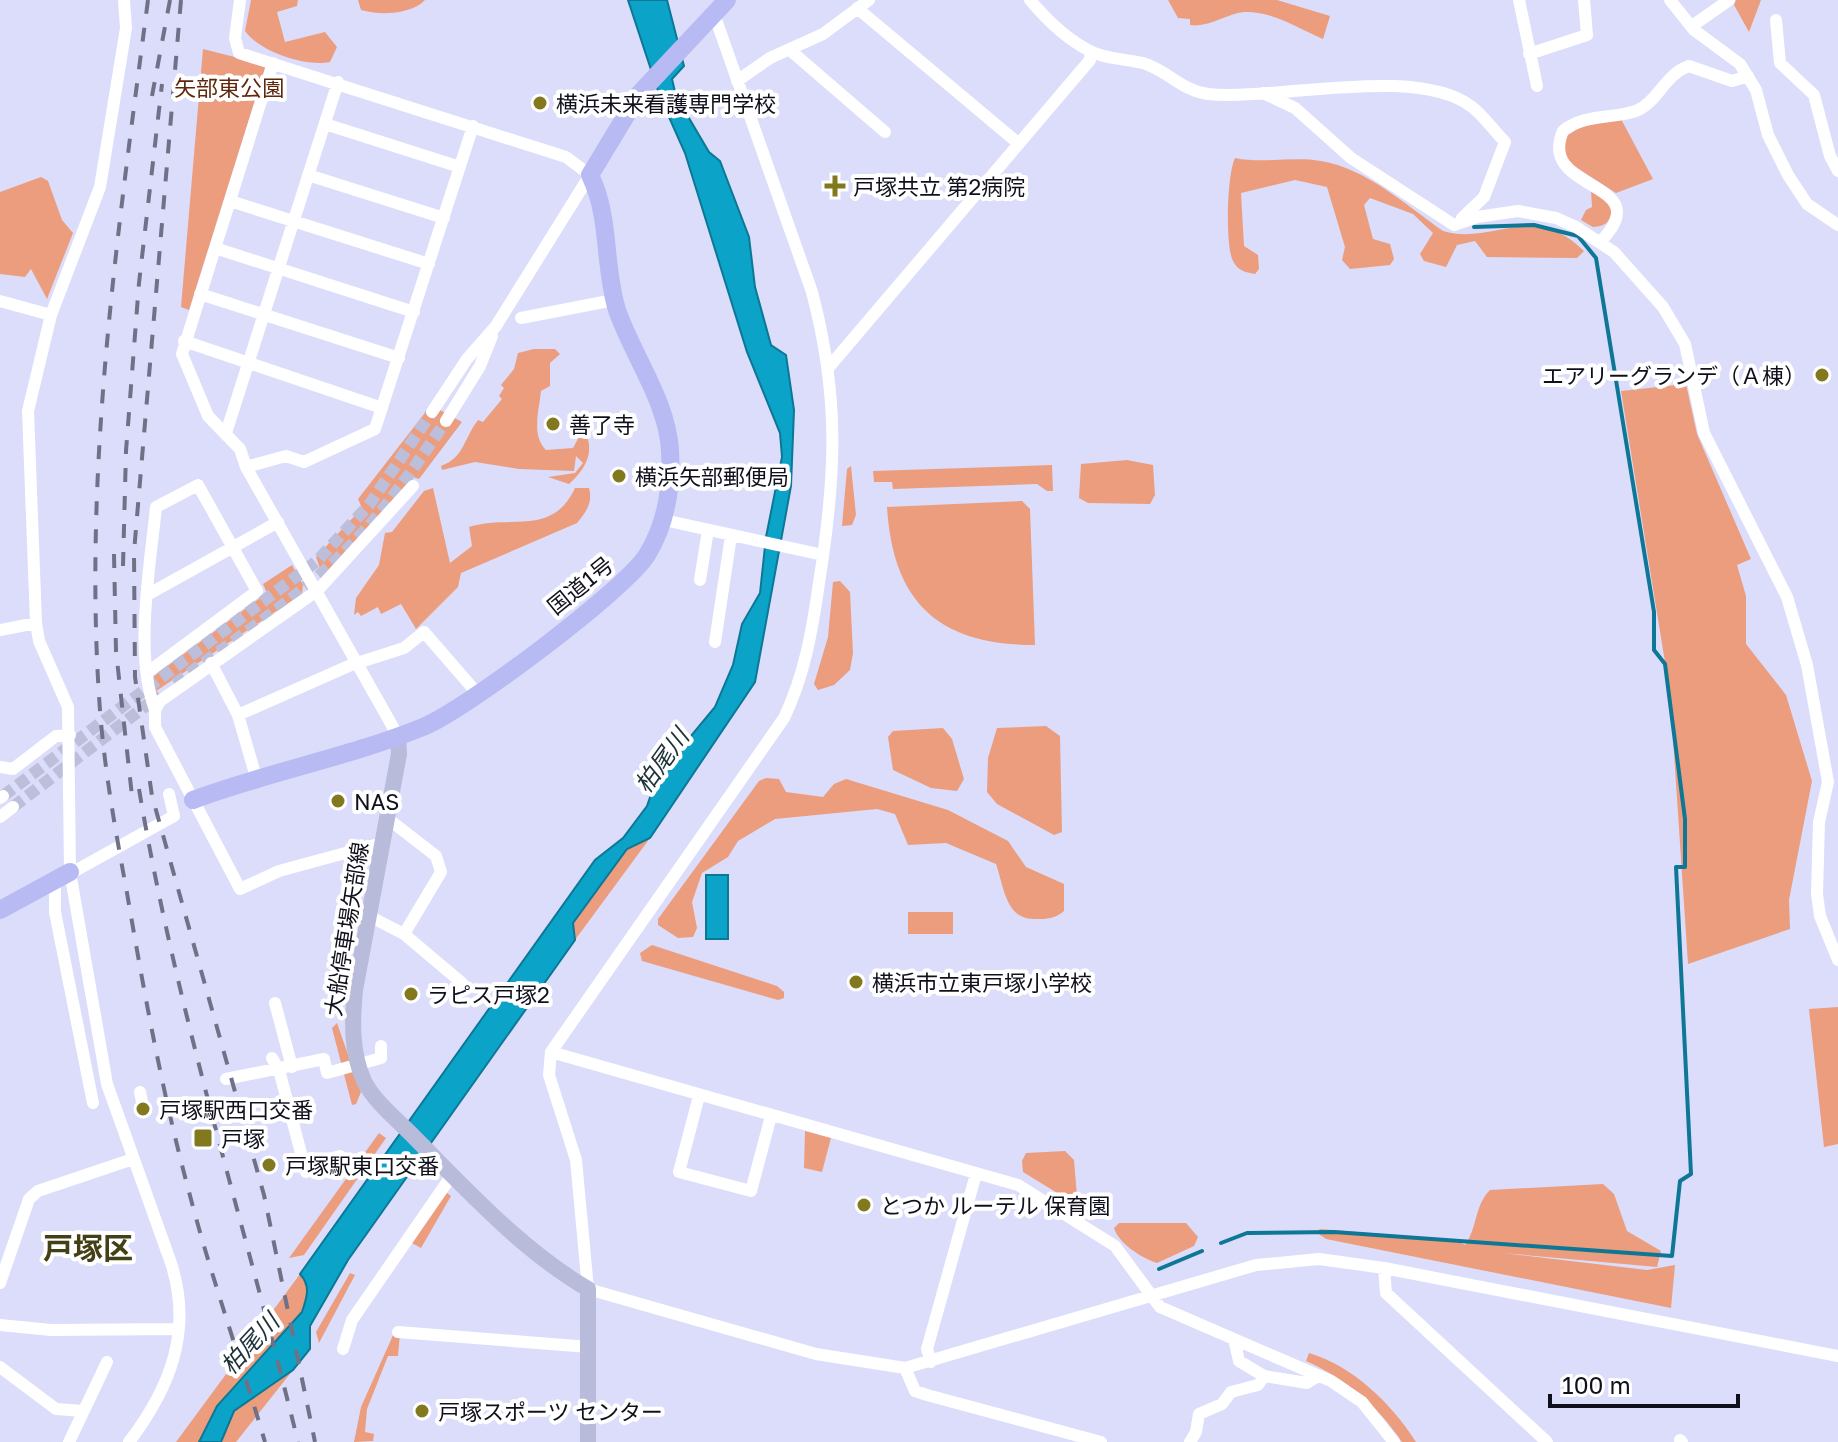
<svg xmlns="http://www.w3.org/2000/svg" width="1838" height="1442" viewBox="0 0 1838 1442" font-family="'Golos Text','Noto Sans JP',sans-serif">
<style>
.green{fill:#eb9d7d}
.water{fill:#0ca3c9;stroke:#0d7795;stroke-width:2}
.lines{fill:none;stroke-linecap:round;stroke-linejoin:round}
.stream{stroke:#0d7795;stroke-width:4}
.minor-tunnel{stroke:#bdbeda;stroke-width:12;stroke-dasharray:12 6;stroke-linecap:butt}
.minor{stroke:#fff;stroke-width:12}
.major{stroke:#b9bbda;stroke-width:16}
.highway{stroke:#b8bbf3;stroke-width:18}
.rail{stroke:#707186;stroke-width:4;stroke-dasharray:14 14;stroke-linecap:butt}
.poi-dot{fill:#82781d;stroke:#fff;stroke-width:3}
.labels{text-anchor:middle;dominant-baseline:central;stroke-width:8;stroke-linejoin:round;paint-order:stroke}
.park-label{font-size:22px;fill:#60270c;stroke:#fff}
.poi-label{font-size:22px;fill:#10101d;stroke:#fff;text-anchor:start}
.street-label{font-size:22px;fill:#10101d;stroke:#fff}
.water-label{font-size:24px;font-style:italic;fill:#1c3139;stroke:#fff}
.district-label{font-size:30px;font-weight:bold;fill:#444016;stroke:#fff}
</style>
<rect width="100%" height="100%" fill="#dbddfb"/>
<path class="green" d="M251 0H298L297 6 277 12 285 42 325 32 337 47 330 62C305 67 260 52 245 31Z
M358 0H425C412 14 380 16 361 10Z
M1168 0H1277L1330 16 1323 39C1300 29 1272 11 1245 12 1227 13 1209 28 1190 25V19L1178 18Z
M1736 0H1761L1749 32 1734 5Z
M203 49 266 65 189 310 181 307Z
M1621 119 1653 179 1616 193 1565 160V137L1582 126Z
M1235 158C1264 164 1292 156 1321 161 1366 168 1407 206 1443 231 1493 246 1533 200 1584 251L1577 258 1487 257 1475 241 1457 245 1446 267 1424 261 1420 254 1433 233 1413 214 1370 198 1364 205 1373 239 1390 244 1394 259 1390 265 1350 269 1342 260 1345 247 1327 187 1295 180 1241 193 1244 246 1258 255 1259 269 1255 274C1245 272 1238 271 1233 261 1225 246 1227 174 1235 158Z
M41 177 48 181 62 220 73 233 47 299 31 269 25 277 0 274V192Z
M1591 190 1602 194 1612 210C1609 223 1606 226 1593 227L1581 220 1586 210 1592 207Z
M534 349H555L560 354 550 363V386L541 391C539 411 531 435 546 450L573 448 580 435 587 436C594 456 583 471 569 484L548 477 575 473 583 463 576 456 574 471 519 469 475 462 442 470 441 466C464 458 464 438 478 420L483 422 502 399 499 396 504 388 501 385 514 369 518 353Z
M1686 384 1697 434 1751 559 1737 565 1746 596V644L1786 695 1812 781 1789 900 1790 929 1688 964 1670 693 1621 391Z
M431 405 462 422 419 479 413 477 328 574H322L316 557 362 508 358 499Z
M1127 460 1153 465 1155 495 1150 504 1088 503 1079 498 1081 464Z
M1052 465 1053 491H1047L1037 484 893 489 892 482H874L873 471Z
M851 466 856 515 852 525 842 526 847 469Z
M433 488 450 563 472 546 469 527C512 514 552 537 575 488H589C593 503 586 512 577 523L461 573 458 587 416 629 401 604 381 614 378 607 361 616 358 612 354 615 356 598 379 565 385 533 392 532 424 491Z
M1022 501 1030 509 1035 645C939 645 893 603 887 507Z
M292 565 303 585 302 594 156 691 154 676 267 593 263 584Z
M840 581 850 592 853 653 850 670 834 685 818 690 814 684 828 637 833 582Z
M1046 726 1060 736 1062 832 1054 835 997 804 987 792 988 758 997 728Z
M943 728 952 739 964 779 957 791 931 788 893 770 888 737 893 731Z
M766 778 779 779 786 792 823 797 834 784 846 779 948 810 1008 841 1026 867 1064 884V911C1054 919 1048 919 1035 919 1006 920 1004 887 996 864L946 843 908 845 895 814 877 809 775 819 738 841 728 857 702 873 692 902 697 928 693 937 678 938 658 925V919L759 781Z
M650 838 575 940 573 923 627 849Z
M908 912H953V934H908Z
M652 945 777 986 784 992V998L778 1000 642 961 640 953Z
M1838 1007V1144L1824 1147 1809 1009Z
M337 1023 361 1092 356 1104 352 1105 332 1028Z
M805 1131 831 1138 822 1172 804 1168Z
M379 1133 386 1138 304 1255 289 1258Z
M1065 1151 1074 1160 1077 1196 1072 1202 1023 1172 1022 1161 1026 1153Z
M1603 1184 1614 1194 1627 1231 1661 1251 1657 1267 1503 1253 1647 1270 1675 1265 1671 1308 1326 1239 1316 1232 1320 1229 1456 1240 1465 1245C1478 1227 1474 1206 1490 1190Z
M446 1192 451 1196 421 1248 410 1242Z
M1119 1223H1186L1198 1237 1194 1246 1157 1263C1142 1258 1119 1244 1114 1228Z
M350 1273 355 1275 319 1343 316 1332Z
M300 1274C312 1286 307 1297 302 1312L217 1406 199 1442H176Z
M394 1333H400L398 1356H388L367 1409 365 1432 374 1434 373 1441 354 1442 361 1407Z
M1309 1353C1353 1366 1392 1404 1416 1442H1402C1378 1406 1345 1378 1306 1361Z
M293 1370 236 1442H221L234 1411Z"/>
<path class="water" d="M628 0H667L684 66 672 79 676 96 709 152 720 161 749 237 755 287 771 345 786 355 794 410 791 486 755 682 650 838 627 849 573 923 575 940 348 1260 310 1326V1349L293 1370 234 1411 221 1442H199L217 1406 302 1312C307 1297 311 1286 300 1274L595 860 623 838 647 806 657 777 715 707 733 665 742 624 760 593 766 537 782 457 780 433 747 352 685 153 660 97Z
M706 875H728V939H706Z"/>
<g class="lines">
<path class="stream" d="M1221 1243 1247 1233 1334 1232 1672 1256 1680 1181 1691 1174 1676 867H1685V819L1665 664 1654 650V612L1596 258 1578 236 1534 225 1474 227
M1159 1269 1202 1251"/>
<path class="minor-tunnel" d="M175 684C234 639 302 597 353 543 389 506 417 463 446 421
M3 796 317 561 369 505 432 412
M13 807 160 695"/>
<path class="minor" d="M124 0 126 28 100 187 51 315 28 411 36 623 39 641 68 707 70 872 107 1084 171 1263C193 1331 170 1388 129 1442
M240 0 235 38 239 53 566 157 590 175 496 326 467 359 432 412
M1030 0C1046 19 1068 40 1090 51 1105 59 1126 59 1143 63 1167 70 1182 91 1208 94 1276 101 1416 64 1472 107 1484 116 1494 131 1505 142L1484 197 1462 218
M1519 0 1537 86
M1670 0 1694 30 1740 64 1756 90 1768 135 1788 175 1807 204 1838 225
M857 8 1019 144
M714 14 812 292C840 398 836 476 819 583 812 631 805 674 784 718L551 1052 549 1075 576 1160 588 1289 816 1354 905 1368 1256 1265 1319 1259 1384 1268 1838 1356
M1776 20 1780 63 1814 95 1830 156 1838 171
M1692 26 1729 0
M791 51 885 132
M1529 54 1587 35 1584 0
M273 63 182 354 208 416 240 449 246 467 398 736
M737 81 770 58 823 34 869 0
M1263 93 1295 108 1351 158 1454 225
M325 124 460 167
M308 175 444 218
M230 201 429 264
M1454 225 1477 217 1518 211 1556 218 1576 227 1614 252 1663 307 1685 344 1704 433 1787 597 1807 665 1828 782 1819 822 1817 894 1820 916 1838 960
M1601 241C1660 180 1536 193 1563 131 1583 114 1612 119 1636 111 1658 102 1665 74 1689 66L1732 81 1748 76
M215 248 414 312
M200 294 399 358
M0 301 51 315
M521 318 614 300
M184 341 382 408
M829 367 1090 60 1091 52
M446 421 480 366 492 336
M226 433 338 82
M246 467 286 456 304 462 375 429 473 126
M664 520 823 555
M700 580 708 530
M147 595 278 522
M0 630 36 623
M715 642 731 536
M211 663 238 715
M148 672 257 591 198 485 156 507C150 567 134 653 155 710
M0 767 13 769 56 736 70 735
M256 777 238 715 351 665 404 648 424 632 477 693
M0 798 3 796
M0 817 13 807
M387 818 436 856 441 872 404 934
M382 843 279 871 240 889 155 727V710L160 701 318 590 413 486
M369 916 404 934 462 983
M275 1003 292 1067
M551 1052 1018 1185 1115 1246 1160 1307 1331 1381 1362 1402 1394 1442
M272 1058 279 1070 306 1172
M226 1079 324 1059 327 1073 381 1058V1046
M140 1092 142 1102
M699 1096 679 1172 751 1191 771 1116
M93 1103 55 912V882L174 816 169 794
M305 1166 340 1156
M1384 1268 1386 1293 1547 1442
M0 1283 29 1199 38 1191 133 1159
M0 1325 51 1330 178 1329
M398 1332 589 1347
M1234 1339 1239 1361 1264 1376 1307 1383 1318 1376
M343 1349 352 1320 452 1175
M931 1362 927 1349 976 1174
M0 1367 56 1409 83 1411
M905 1368 915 1391 927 1395 1101 1442
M1680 1440 1682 1442
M69 1442 107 1362
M1190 1442 1196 1432 1199 1414 1222 1404 1231 1392 1258 1385 1264 1376"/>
<path class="major" d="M398 736 399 754 355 990C352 1021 351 1052 364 1081 375 1103 400 1122 417 1140 471 1194 523 1251 588 1289V1442"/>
<path class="highway" d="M193 800C268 772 349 757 423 727 464 711 625 590 647 555 666 524 672 486 670 450 667 401 633 356 617 310 603 264 611 218 590 175L639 94 727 0
M0 910 70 872"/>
<path class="rail" d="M148 0C118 230 84 464 99 696 103 763 115 828 127 893 144 992 162 1091 188 1188 210 1274 240 1357 265 1442
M181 0 134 552 135 677 152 796 264 1195 315 1442
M152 96 170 0
M114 554 116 651 133 805
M123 566 126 451 139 283 162 84
M139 789C176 1010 245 1225 298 1442"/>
</g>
<g class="poi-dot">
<circle cx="540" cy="103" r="8"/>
<path d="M831 174h8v8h8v8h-8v8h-8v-8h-8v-8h8z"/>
<circle cx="1822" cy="375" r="8"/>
<circle cx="553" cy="424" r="8"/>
<circle cx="619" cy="476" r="8"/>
<circle cx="338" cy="801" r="8"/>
<circle cx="856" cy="982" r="8"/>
<circle cx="411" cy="994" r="8"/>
<circle cx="143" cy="1109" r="8"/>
<rect x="193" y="1128" width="20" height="20" rx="4"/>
<circle cx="269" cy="1165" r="8"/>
<circle cx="864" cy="1205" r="8"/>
<circle cx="422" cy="1411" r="8"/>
</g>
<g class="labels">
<g class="park-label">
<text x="229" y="87">矢部東公園</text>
</g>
<g class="poi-label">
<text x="556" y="103">横浜未来看護専門学校</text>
<text x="853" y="186">戸塚共立 第2病院</text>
<text x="1806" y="375" text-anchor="end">エアリーグランデ（Ａ棟）</text>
<text x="569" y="424">善了寺</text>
<text x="635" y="476">横浜矢部郵便局</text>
<text x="354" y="801">NAS</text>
<text x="872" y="982">横浜市立東戸塚小学校</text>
<text x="427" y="994">ラピス戸塚2</text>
<text x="159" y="1109">戸塚駅西口交番</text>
<text x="221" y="1138">戸塚</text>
<text x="285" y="1165">戸塚駅東口交番</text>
<text x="880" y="1205">とつか ルーテル 保育園</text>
<text x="438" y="1411">戸塚スポーツ センター</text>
</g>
<g class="street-label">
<text transform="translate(580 585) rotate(-39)">国道1号</text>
<text transform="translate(346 929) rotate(-81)">大船停車場矢部線</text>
</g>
<g class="water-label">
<text transform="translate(661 760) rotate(-54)">柏尾川</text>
<text transform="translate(249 1343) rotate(-47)">柏尾川</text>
</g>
<g class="district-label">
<text x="88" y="1248">戸塚区</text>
</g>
</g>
<path d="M1550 1394v12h188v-12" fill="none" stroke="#10101d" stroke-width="4"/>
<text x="1562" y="1394" font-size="24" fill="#10101d" stroke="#ffffff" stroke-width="6" paint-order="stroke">100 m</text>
</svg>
